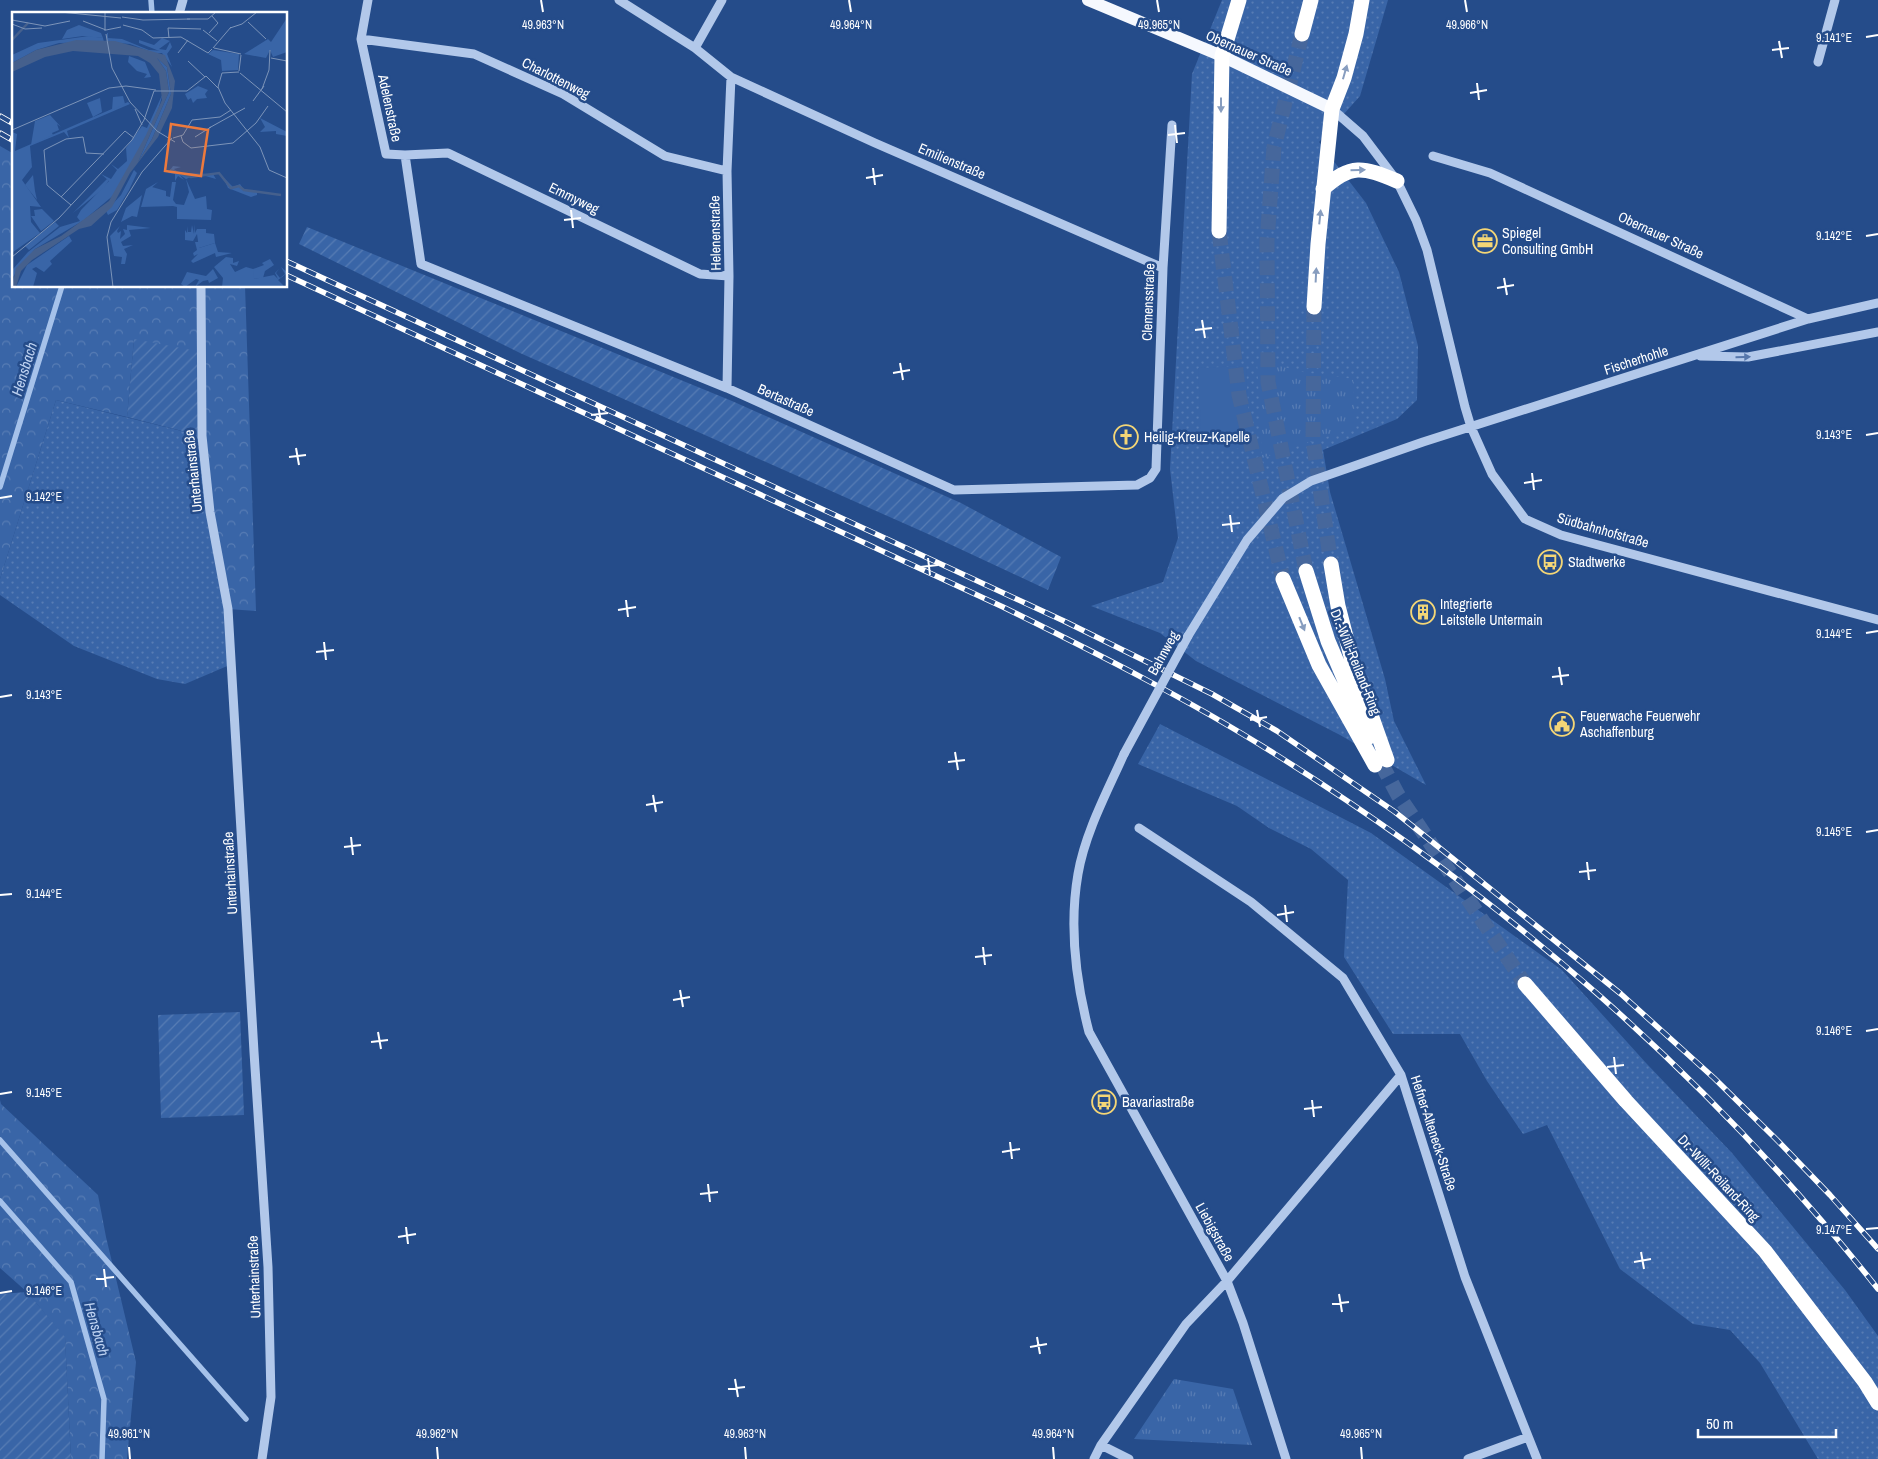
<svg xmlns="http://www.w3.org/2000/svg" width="1878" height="1459" viewBox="0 0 1878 1459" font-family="'Archivo Narrow',sans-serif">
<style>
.grass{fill:url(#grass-dots)}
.forest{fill:url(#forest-crowns)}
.park{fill:url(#park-tufts)}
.garden{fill:url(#garden-furrows)}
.pitch{fill:#3965a7}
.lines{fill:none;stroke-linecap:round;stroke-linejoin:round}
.stream{stroke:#a6c2ea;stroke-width:5.5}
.highway-tunnel{stroke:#46679c;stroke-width:15;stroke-dasharray:15 8;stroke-linecap:butt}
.minor{stroke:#b2c8ea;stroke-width:9}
.major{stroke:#f5f8fe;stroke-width:12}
.highway{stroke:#fff;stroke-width:15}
.rail-casing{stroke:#fff;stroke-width:5.5}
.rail{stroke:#254c8a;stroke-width:4;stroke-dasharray:11;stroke-linecap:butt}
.minor-bridge{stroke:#b2c8ea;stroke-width:9}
.oneway{fill:#879dbf}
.oneway2{fill:#5677ac}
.ticks{fill:none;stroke:#fff;stroke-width:2}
.labels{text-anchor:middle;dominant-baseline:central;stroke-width:5;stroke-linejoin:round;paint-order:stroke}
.street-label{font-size:14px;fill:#fff;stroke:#254c8a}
.poi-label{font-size:14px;fill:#fff;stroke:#254c8a;text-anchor:start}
.water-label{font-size:15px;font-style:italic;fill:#bed2f1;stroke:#254c8a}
.inset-river{fill:none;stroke:#45608d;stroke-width:2.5}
.inset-road{fill:none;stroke:#7c94b9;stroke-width:1}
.view{fill:#ed7a3d;fill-opacity:0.15;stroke:#ed7a3d;stroke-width:2.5}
.inset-edge{fill:none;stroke:#fff;stroke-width:2.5}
.ticks-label{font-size:12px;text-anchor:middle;fill:#fff;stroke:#254c8a;stroke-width:5;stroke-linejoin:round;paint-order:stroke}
</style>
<defs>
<pattern id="grass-dots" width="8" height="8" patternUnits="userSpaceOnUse" patternTransform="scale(1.25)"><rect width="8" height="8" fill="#3965a7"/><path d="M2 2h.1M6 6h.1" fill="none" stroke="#577cb4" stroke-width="1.8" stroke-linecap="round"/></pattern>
<pattern id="forest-crowns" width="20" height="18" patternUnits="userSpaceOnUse" patternTransform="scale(1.25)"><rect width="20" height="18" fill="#3965a7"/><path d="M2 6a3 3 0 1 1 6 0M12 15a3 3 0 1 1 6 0" fill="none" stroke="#577cb4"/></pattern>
<pattern id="park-tufts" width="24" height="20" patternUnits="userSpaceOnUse" patternTransform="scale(1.25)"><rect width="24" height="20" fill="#3965a7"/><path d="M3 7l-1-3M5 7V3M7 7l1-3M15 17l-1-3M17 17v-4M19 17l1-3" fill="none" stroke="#577cb4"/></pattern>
<pattern id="garden-furrows" width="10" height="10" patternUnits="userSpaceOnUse" patternTransform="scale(1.25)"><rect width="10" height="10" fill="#3965a7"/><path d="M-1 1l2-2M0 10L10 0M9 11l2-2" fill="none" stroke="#577cb4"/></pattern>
</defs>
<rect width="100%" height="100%" fill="#254c8a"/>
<path class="grass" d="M1222 0H1388L1360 96 1319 142 1366 203 1399 272 1418 346 1417 400 1397 419 1323 450 1330 492 1385 679 1394 721 1426 785 1340 735 1196 661 1160 633 1091 606 1163 582 1178 538 1170 469 1192 74Z
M56 400 202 436 232 664 185 684 157 679 74 646 0 595V579Z
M1160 724 1371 833 1562 970 1646 1063 1732 1153 1845 1290 1878 1336V1459H1818L1760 1363 1730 1330 1693 1324 1620 1269 1547 1125 1523 1134 1487 1081 1460 1034H1393L1344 957 1348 880 1311 849 1269 828 1237 806 1138 764Z"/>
<path class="forest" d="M0 146 14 154V286H245L256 611 228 609 202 436 134 339 127 417 56 400 0 579Z
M0 1100 1 1104 98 1195 106 1237 136 1362 127 1459H71L65 1338 27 1292 0 1268Z"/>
<path class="park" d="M1257 360 1303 372 1353 379 1356 427 1262 458Z
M1174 1379 1233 1389 1252 1445 1134 1439Z"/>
<path class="garden" d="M307 227 732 401 961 503 1061 557 1048 590 928 534 520 353 299 244Z
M134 339 202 352V436L127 417Z
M240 1012 244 1115 161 1118 158 1015Z
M27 1292 65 1337 71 1459H0V1294Z"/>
<path class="pitch" d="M1246 366 1250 448 1202 450 1198 368Z"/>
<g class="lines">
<path class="stream" d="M151 0 152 14
M0 487 62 286
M0 1140 246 1419
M0 1201 71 1282 104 1399 102 1459"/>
<path class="highway-tunnel" d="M1302 34 1274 147 1267 241 1268 382 1306 571
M1219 231 1239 395 1283 579
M1314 307 1313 440 1331 564
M1381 763 1398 795 1525 984"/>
<path class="minor" d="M368 0 361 39 386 154 405 155 421 264 727 388 954 490 1137 485 1150 478 1156 469 1163 268 1172 125
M619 0 695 48 731 77 875 143 1163 268
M179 14 183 0
M361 39 474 54 563 94 665 156 727 171
M695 48 722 0
M1818 62 1835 0
M1332 109 1363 136 1397 181 1416 220 1427 250 1465 407 1471 427 1492 474 1525 519 1561 535 1878 620
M405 155 448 153 700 274 729 276
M1433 156 1490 173 1808 319 1878 303
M201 286 202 436 210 512 228 609 254 1052 268 1267 271 1397 262 1459
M1700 356 1748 357 1878 332
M727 388 729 276 727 171 731 77
M1188 636 1247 540 1283 498 1311 481 1423 442 1808 319
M1124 754C1107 792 1085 833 1078 874 1069 926 1076 982 1089 1032L1227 1281 1243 1323 1286 1459
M1139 828 1251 902 1343 978 1401 1075 1465 1277 1537 1459
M1101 1445 1129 1459
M1094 1459 1101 1445 1186 1324 1227 1281 1401 1075
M1468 1459 1528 1437"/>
<path class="major" d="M1088 0 1222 56 1332 109"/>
<path class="highway" d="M1302 34 1311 0
M1323 189C1351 163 1363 167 1397 181
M1219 231 1222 56 1239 0
M1314 307 1318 244 1332 109 1344 78 1356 34 1362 0
M1331 564 1338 606 1353 664 1387 760
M1306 571 1328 641 1369 737
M1283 579 1319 665 1375 765
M1525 984 1626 1101 1765 1251 1865 1382 1878 1403"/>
<g class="rail-casing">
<path id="rail" d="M0 116 14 124
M0 133 14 141
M286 261 1064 621 1212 694 1277 731 1395 812 1621 994 1714 1078 1776 1139 1830 1195 1878 1249
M286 275 1003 607C1096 653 1188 699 1275 754 1504 897 1710 1077 1878 1289"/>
</g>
<use href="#rail" class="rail"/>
<path class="minor-bridge" d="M1124 754 1188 636"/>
</g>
<defs><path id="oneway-solid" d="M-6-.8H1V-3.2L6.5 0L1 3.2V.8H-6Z" transform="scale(1.25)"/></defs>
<g class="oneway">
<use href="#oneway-solid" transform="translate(1345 72) rotate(-74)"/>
<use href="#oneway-solid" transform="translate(1221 105) rotate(90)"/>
<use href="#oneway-solid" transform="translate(1358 170) rotate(-1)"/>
<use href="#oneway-solid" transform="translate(1320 217) rotate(-84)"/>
<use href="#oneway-solid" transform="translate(1316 275) rotate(-87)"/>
<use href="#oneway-solid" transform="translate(1302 624) rotate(68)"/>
</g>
<use class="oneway2" href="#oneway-solid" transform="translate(1743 357) rotate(-1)"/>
<path class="ticks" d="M541 0 543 12M849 0 851 12M1157 0 1159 12M1465 0 1467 12M1866 37 1878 35M1779 41 1782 58M1772 50 1789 48M1477 83 1479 100M1470 93 1487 90M1175 125 1177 143M1168 135 1185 133M873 168 875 185M866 178 883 175M571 210 573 228M564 220 581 218M1866 236 1878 234M1504 278 1507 295M1497 288 1514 285M1202 320 1205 338M1195 330 1212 328M900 363 903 380M893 373 910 370M598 405 601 422M591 415 608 413M1866 435 1878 433M296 448 299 465M289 457 306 455M1532 473 1534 490M1524 483 1542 480M0 498 12 496M1230 515 1232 532M1222 525 1240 523M928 558 930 575M920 567 938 565M626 600 628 617M618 610 636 607M1866 633 1878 631M324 642 326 660M316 652 334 650M1559 667 1562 685M1552 677 1569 675M0 697 12 695M1257 710 1260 727M1250 720 1267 717M955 752 958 770M948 762 965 760M653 795 656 812M646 805 663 802M1866 832 1878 830M351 837 353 855M344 847 361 845M1587 862 1589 880M1579 872 1596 870M0 895 12 894M1285 905 1287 922M1277 915 1294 912M983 947 985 965M975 957 992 955M680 990 683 1007M673 1000 690 997M1866 1031 1878 1029M378 1032 381 1049M371 1042 388 1040M1614 1057 1616 1074M1607 1067 1624 1065M0 1094 12 1092M1312 1100 1314 1117M1304 1109 1322 1107M1010 1142 1012 1159M1002 1152 1020 1149M708 1184 710 1202M700 1194 718 1192M406 1227 408 1244M1866 1229 1878 1228M398 1237 416 1234M1641 1252 1644 1269M1634 1262 1651 1259M104 1269 106 1287M96 1279 114 1277M0 1293 12 1291M1339 1294 1342 1312M1332 1304 1349 1302M1037 1337 1040 1354M1030 1347 1047 1344M735 1379 738 1397M728 1389 745 1387M129 1447 130 1459M437 1447 438 1459M745 1447 746 1459M1053 1447 1054 1459M1361 1447 1362 1459"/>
<defs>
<g id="office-ring" transform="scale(1.25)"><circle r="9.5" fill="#254c8a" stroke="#f4d676" stroke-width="1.5"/><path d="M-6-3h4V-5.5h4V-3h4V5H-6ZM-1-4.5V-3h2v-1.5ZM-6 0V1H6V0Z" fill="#f4d676"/></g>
<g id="church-ring" transform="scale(1.25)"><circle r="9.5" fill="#254c8a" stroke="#f4d676" stroke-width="1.5"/><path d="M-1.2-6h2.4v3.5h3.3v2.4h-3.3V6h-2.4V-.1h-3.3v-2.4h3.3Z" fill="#f4d676"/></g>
<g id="bus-ring" transform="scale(1.25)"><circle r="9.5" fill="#254c8a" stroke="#f4d676" stroke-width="1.5"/><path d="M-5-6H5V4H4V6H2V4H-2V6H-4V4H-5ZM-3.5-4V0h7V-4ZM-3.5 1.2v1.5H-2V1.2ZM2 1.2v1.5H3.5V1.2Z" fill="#f4d676"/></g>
<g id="building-ring" transform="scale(1.25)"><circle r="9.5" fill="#254c8a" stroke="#f4d676" stroke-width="1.5"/><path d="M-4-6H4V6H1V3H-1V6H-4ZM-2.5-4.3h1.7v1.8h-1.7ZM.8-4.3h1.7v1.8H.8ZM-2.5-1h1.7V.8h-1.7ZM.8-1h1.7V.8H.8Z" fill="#f4d676"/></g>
<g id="civic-ring" transform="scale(1.25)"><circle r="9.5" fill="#254c8a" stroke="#f4d676" stroke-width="1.5"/><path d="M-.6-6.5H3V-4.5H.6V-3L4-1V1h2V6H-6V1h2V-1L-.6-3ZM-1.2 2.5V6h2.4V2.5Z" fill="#f4d676"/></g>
</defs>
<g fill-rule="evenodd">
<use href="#office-ring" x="1485" y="241"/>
<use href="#church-ring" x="1126" y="437"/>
<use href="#bus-ring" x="1550" y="562"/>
<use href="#building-ring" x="1423" y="612"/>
<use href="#civic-ring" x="1562" y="724"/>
<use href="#bus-ring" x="1104" y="1102"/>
</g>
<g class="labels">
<g class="street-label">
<text transform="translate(1249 53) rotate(24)">Obernauer Straße</text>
<text transform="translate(556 78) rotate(27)">Charlottenweg</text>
<text transform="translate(390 108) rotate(78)">Adelenstraße</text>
<text transform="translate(952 161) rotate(23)">Emilienstraße</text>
<text transform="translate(574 198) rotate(26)">Emmyweg</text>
<text transform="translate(715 233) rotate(-91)">Helenenstraße</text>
<text transform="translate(1661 235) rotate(25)">Obernauer Straße</text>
<text transform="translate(1148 302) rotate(-88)">Clemensstraße</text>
<text transform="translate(1636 360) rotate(-18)">Fischerhohle</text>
<text transform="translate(786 400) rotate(24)">Bertastraße</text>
<text transform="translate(193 471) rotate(-96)">Unterhainstraße</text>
<text transform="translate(1603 530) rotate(16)">Südbahnhofstraße</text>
<text transform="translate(1163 653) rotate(-61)">Bahnweg</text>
<text transform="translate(1356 662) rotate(68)">Dr.-Willi-Reiland-Ring</text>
<text transform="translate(230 873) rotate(-93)">Unterhainstraße</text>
<text transform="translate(1434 1133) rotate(72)">Hefner-Alteneck-Straße</text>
<text transform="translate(1719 1178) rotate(47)">Dr.-Willi-Reiland-Ring</text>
<text transform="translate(1215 1232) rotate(61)">Liebigstraße</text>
<text transform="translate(254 1277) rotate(-92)">Unterhainstraße</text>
</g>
<g class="poi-label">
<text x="1502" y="233">Spiegel<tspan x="1502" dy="16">Consulting GmbH</tspan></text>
<text x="1144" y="437">Heilig-Kreuz-Kapelle</text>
<text x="1568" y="562">Stadtwerke</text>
<text x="1440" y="604">Integrierte<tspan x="1440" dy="16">Leitstelle Untermain</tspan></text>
<text x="1580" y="716">Feuerwache Feuerwehr<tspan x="1580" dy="16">Aschaffenburg</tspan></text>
<text x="1122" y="1102">Bavariastraße</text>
</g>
<g class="water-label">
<text transform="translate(24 369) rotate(-73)">Hensbach</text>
<text transform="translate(97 1329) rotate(74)">Hensbach</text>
</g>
</g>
<g transform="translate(12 12)">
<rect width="275" height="275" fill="#254c8a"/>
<path d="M103 20 96 21V26L110 27 137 38 154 39 160 55 150 41H142L118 32 95 30V21ZM77 24 91 26 92 30 47 31 24 38 0 51V43L26 31ZM151 81 147 95 138 117 103 182 72 208 23 237 0 266 1 257 16 240 48 215 68 209 65 205 69 198 97 169 89 162 99 167 105 158 99 152 106 157 115 149 114 136 130 114 135 116ZM122 158 125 161 117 178 105 198 96 203 94 199 109 183ZM174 167 183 187 194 184 195 197 200 198 199 208 165 207V195L161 194 129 195 134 177 146 170 137 178 140 175 154 179V184L158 185 160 170H164L161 188 164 192 172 193 177 180ZM183 212V221L185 217H194V221L202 222 203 231 187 236 185 222 181 229 173 228V218L175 221 176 214V220H179L180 213 182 222ZM57 224 60 229 38 249 40 252 32 260 24 255 20 257 25 261 21 275H4L15 253ZM258 247 262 253 253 259 251 266 241 267V257L252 253 250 251Z" fill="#3965a7"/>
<path d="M145 46 155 55 159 82 140 127 126 150 157 80 154 59ZM161 154 169 155 162 157 167 161 201 162 204 167 186 162 174 167 168 163 172 168 166 164 163 169V162L156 161ZM211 165 221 175 228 172 232 178 245 179V183L239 185 216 176ZM115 213 139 216 117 218 119 224 109 230 111 234 121 233 112 237 115 242 113 252H109L110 245 102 244 98 224 108 214 105 219 106 221 109 219 108 227 113 222 111 217 115 218ZM183 230H187V236L203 231 206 240 220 241 204 245 203 241 181 251 179 249 186 242 182 244 181 241 185 238ZM214 245 221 246V251L227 249 225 254 218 252 223 260 234 255 241 257 242 267 262 263 266 267 263 261 267 257 264 261 268 266 273 262 269 255 275 260 274 262 266 268 273 275H210L211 266 202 255ZM201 257 206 266 197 271 196 268 191 269 183 275 187 268 184 267 173 275 169 272 175 260 194 264Z" fill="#3965a7"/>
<path d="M186 74 196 78 193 82 195 86 185 87 181 91 179 86 176 88 173 82Z" fill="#3965a7"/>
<path d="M275 6V40L261 45 258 38 254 46 232 42 256 27 259 30ZM150 26 158 29 147 37 154 38 158 30 160 35 155 42 127 31V28L142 33ZM201 38 227 42 226 58 210 59 209 48 196 42ZM116 90 118 92 55 119 57 126 52 120 18 134 20 155 10 168 29 195 18 194 19 210 28 221 1 240 0 120 5 122 3 139ZM248 106 275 120V124L264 122V119L248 120 253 115ZM43 210 47 214 17 238 13 234Z" fill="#3965a7"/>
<path d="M67 13 89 21 91 26 71 24 50 27 55 18ZM88 86 90 100 81 105 75 91ZM21 163 23 179 25 188 13 173ZM95 167 97 168 92 176 61 201ZM130 183 125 205 120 204 109 210 114 196ZM30 197 42 209 29 219 19 204H23L22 198Z" fill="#3965a7"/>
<path d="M117 44 133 50 139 65 132 66 135 62 125 59 116 50ZM111 84 113 92 100 98 101 85ZM38 103 49 115 45 112 47 118 40 121 41 123 19 133 23 109Z" fill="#3965a7"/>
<path d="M64 28 103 29 153 43 163 69 160 96 146 125 118 161 100 195 79 214 67 217 20 248 9 259 4 275H0L4 256 23 237 49 224 97 189 134 123 150 88 147 62 138 51 126 44 61 39 33 45 0 60V51L24 38ZM145 46 155 55 159 82 140 127 126 150 157 80 154 59Z" fill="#45608d" fill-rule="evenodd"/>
<path class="inset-river" d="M0 28 16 11M158 158 179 165 207 161 219 176 227 174 232 178 269 183"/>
<path class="inset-road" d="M48 0 109 6M93 0V19M110 5 131 8 178 7M175 7H196L204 0M0 8 33 14 58 9M71 9 94 18 109 15M236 10 254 27M0 12 13 17 30 16M111 13 130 18 141 26 169 25 196 41 200 37M218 16 230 12 245 0M191 18 205 29M197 21 206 11 200 4M94 22 100 56 118 90 145 119 163 130M157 26 156 16 189 17M201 36 219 15M202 36 229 42M166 41 176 28M259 46 275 49M176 49 193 65M227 59 229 43M228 61 275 100M194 64 206 76M206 75 213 91 248 135 257 158 275 166M206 75 210 61 227 60M250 77 257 58 258 38M241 89 252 74M123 97 130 113M197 116 233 96M0 118 97 76 114 74 144 78M169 124 171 130 179 136 221 131 244 111 256 94M183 125 199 115M161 126 171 123 180 108 208 105 219 98M49 185 113 119 122 126M59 193 35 173 32 138 54 127 71 125 74 141 92 142M0 245 47 206 120 128 132 108 142 79H175L194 64M101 275 95 225 99 210 130 160 160 126"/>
<path class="view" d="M159 112 196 118 189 164 153 159Z"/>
<rect width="275" height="275" class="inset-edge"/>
</g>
<g class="ticks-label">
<text x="543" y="29">49.963°N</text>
<text x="851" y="29">49.964°N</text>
<text x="1159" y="29">49.965°N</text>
<text x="1467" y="29">49.966°N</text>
<text x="1834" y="42">9.141°E</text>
<text x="1834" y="240">9.142°E</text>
<text x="1834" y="439">9.143°E</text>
<text x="44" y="501">9.142°E</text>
<text x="1834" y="638">9.144°E</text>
<text x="44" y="699">9.143°E</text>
<text x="1834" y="836">9.145°E</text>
<text x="44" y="898">9.144°E</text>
<text x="1834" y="1035">9.146°E</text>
<text x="44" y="1097">9.145°E</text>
<text x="1834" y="1234">9.147°E</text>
<text x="44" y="1295">9.146°E</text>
<text x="129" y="1438">49.961°N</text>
<text x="437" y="1438">49.962°N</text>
<text x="745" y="1438">49.963°N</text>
<text x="1053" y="1438">49.964°N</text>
<text x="1361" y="1438">49.965°N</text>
</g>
<path d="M1698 1429v8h138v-8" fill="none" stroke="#ffffff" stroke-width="2.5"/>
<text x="1706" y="1429" font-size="15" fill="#ffffff" stroke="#254c8a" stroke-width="4" paint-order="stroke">50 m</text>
</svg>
